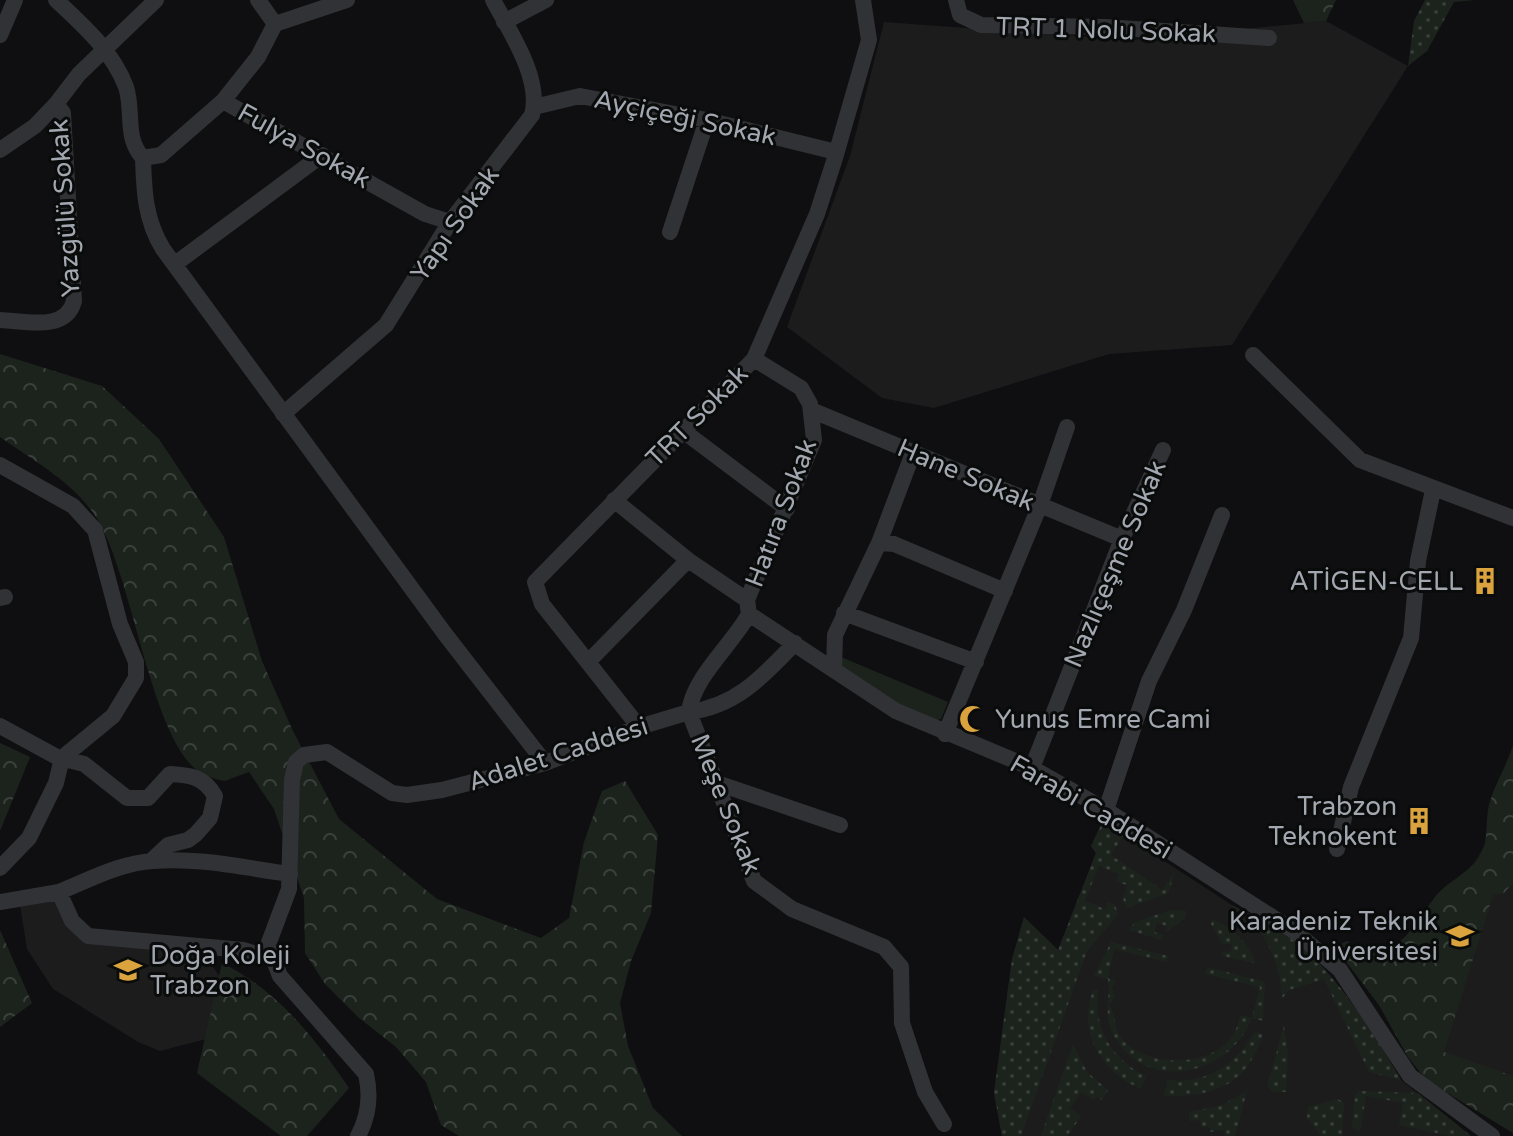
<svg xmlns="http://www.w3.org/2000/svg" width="1513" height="1136" viewBox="0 0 1513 1136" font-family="'Varela Round',sans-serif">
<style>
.built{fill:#1c1c1d}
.grass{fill:url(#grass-dots)}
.forest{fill:url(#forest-crowns)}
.green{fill:#1c231d}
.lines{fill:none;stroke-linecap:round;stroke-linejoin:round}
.minor{stroke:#313235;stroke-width:16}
.labels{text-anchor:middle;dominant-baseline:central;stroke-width:6;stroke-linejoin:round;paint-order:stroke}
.street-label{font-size:26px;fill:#a2a7b0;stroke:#0a0b0b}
.poi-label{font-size:26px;fill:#a2a7b0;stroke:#0a0b0b;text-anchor:end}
</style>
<defs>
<pattern id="grass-dots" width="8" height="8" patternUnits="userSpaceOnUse" patternTransform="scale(2)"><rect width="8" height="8" fill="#1c231d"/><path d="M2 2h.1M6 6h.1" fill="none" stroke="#3a403b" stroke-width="1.8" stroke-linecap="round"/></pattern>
<pattern id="forest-crowns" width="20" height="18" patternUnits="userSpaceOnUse" patternTransform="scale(2)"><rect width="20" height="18" fill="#1c231d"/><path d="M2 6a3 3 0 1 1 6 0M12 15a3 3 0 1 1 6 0" fill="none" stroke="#3a403b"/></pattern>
</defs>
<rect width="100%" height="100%" fill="#0f0f11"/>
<path class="built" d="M1326 21 1408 66 1232 345 1109 354 934 408 882 398 787 327 850 156 884 22 1131 40Z
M1513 745V1133L1408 1057 1379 1005 1335 947 1347 941 1363 953 1382 952 1413 932 1436 895 1473 866 1488 839 1490 804Z
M1103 821 1235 907 1258 917 1336 984 1367 1022 1401 1080 1471 1136H1002L994 1093 1012 959 1024 917 1058 950 1096 853 1091 846Z
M56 899 93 939 201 950 240 1006 210 1038 160 1051 138 1042 53 989 27 949 20 905Z"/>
<path class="grass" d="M1425 0H1475L1454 2 1427 51 1408 66 1414 21Z
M1103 821 1125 833 1111 855 1162 890 1174 873 1169 893 1127 908 1123 899 1127 885 1116 882 1119 874 1099 866 1085 901 1105 909 1108 902 1115 905 1118 914 1087 951 1021 1136H1002L994 1093 1012 959 1024 917 1058 950 1096 853 1091 846Z
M1232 905C1257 919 1285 931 1306 950 1345 987 1374 1034 1401 1080L1369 1072 1324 979 1289 990 1282 999C1280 963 1266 925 1231 909Z
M1171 910 1186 911 1185 918 1167 932 1166 926 1157 923 1154 932 1163 935 1161 940 1129 930 1135 922Z
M1212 919C1230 926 1251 944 1255 963L1222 956V951L1231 952 1232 944H1222L1211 924Z
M1111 942 1168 956 1167 962 1114 949 1108 978 1116 981 1112 988 1115 996 1109 1005C1116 1015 1114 1030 1122 1039 1151 1073 1234 1068 1240 1015L1252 1018 1260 987 1205 974 1207 967 1265 982 1263 1021 1252 1018C1230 1076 1145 1095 1113 1034 1103 1014 1111 999 1108 979L1094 976Z
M1093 990H1098C1093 1028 1112 1060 1146 1076L1141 1089C1101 1071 1077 1033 1093 990Z
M1284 1026 1288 1054 1286 1092H1273L1267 1086Z
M1255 1032 1263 1034C1247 1085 1215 1097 1164 1096L1167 1080C1206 1085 1236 1064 1255 1032Z
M1073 1044 1087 1072 1108 1090 1102 1100 1097 1096 1094 1100 1081 1092 1070 1108 1081 1117 1067 1136H1041Z
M1247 1091 1235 1136H1225L1224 1130 1210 1132V1127H1201L1200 1120 1189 1121V1112L1220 1106Z
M1359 1091 1418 1093 1471 1136H1450L1399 1125 1403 1103 1366 1096 1360 1132 1352 1127 1355 1095Z
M1338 1099 1344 1103 1342 1136H1321L1307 1118 1308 1107Z"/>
<path class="forest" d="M1293 0H1336L1326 21 1304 23Z
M0 354 102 386 159 439 224 537 262 661 292 729 339 819 437 899 541 938 569 918 584 842 602 791 625 781 658 835 651 913 631 961 620 1003 628 1046 653 1108 682 1136H459L441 1125 426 1082 396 1047 358 1017 325 984 305 953 304 898 274 809 249 772 224 781C216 779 207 777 201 773 150 742 133 570 94 514 70 480 34 461 0 437Z
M0 743 30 757 0 831Z
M1513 748V883L1504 893 1493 895 1444 1052 1513 1076V1133L1426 1080 1408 1057 1379 1005 1335 947 1347 941C1393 975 1411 926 1436 896 1449 880 1470 873 1481 854 1489 838 1485 823 1489 805 1494 786 1506 766 1513 748Z
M0 930 32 1003 0 1027Z
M222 963C278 991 314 1037 349 1088L307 1136H281L197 1073Z"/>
<path class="green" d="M841 657 948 702 941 719 929 722 839 667Z"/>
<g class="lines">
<path class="minor" d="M56 0C83 25 113 52 126 87 134 111 124 138 143 158L161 155 223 101 425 214 450 222
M258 0 275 24
M956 0 960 15 981 25 1105 27 1269 38
M504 22 546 0
M0 35 15 0
M223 101 258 57 275 24 347 0
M56 104 79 74 156 0
M534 107 580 96 707 120 836 152
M0 150 35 126 56 104 63 113 74 301C66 332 26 321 0 320
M143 158C144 191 145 220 163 249L445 634 545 763
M670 232 707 120
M175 264 322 155
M1253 355 1360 460 1513 518
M811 410 1122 539
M283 414 386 325 450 222 532 115C542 79 510 32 493 0
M682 430 787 509
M0 465 73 506 95 530 120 624 136 662V678L113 716 62 758 56 783 29 838 0 868
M614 500 688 560 747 600 749 614 896 711 1032 768 1106 810 1297 933 1340 970 1410 1076 1492 1136
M879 543 913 453
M0 598 5 597
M747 600 814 440 810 404 801 388 754 359
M844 613 976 662
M795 643C763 676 737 706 689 712L754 881 792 909 884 947 901 967 902 1023 925 1092 944 1124
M588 662 688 560
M834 670 835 635 879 543 894 544 1005 591
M0 726 57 757 84 764 127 798H148L170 774C191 775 204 777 215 796L210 818 196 834 188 840 168 845 151 861
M639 727 542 604 535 582 754 359 817 214 835 158 869 40 863 0
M945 734 1040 505 1067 427
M1032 768 1122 539 1163 450
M714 782 840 825
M1106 810 1149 681 1184 610 1222 515
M1337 849 1351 787 1411 638 1418 561 1433 490
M59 892C89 880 120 863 153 861 198 857 245 868 290 874
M0 902 59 892 72 921 88 936 243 950 271 958
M358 1136C369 1116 371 1096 366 1074L280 976 268 945 289 889 292 780 296 762 304 755 327 752 392 793 407 795 442 790 545 763 639 727 689 712C693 677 732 645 749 614"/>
</g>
<defs>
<g id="building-bare" transform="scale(2.16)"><path d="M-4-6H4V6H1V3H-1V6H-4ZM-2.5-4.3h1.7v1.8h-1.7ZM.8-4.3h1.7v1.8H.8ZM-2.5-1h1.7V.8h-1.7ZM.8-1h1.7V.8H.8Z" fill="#dba33d" stroke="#0a0b0b" stroke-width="2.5" paint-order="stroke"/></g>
<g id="mosque-bare" transform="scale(2.16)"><path d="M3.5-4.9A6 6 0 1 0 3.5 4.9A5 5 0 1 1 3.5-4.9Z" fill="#dba33d" stroke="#0a0b0b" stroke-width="2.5" paint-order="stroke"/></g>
<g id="university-bare" transform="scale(2.16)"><path d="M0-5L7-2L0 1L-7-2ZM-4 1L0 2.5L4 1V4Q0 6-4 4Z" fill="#dba33d" stroke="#0a0b0b" stroke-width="2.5" paint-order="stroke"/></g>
<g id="school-bare" transform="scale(2.16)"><path d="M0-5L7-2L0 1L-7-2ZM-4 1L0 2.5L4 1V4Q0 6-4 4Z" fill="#dba33d" stroke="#0a0b0b" stroke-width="2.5" paint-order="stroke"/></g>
</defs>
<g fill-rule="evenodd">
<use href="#building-bare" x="1485" y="581"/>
<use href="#mosque-bare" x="973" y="719"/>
<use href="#building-bare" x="1419" y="821"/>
<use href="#university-bare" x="1460" y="936"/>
<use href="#school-bare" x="128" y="970"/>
</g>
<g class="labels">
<g class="street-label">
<text transform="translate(1106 30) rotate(2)">TRT 1 Nolu Sokak</text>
<text transform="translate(685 118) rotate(12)">Ayçiçeği Sokak</text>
<text transform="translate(304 146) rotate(29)">Fulya Sokak</text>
<text transform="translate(65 208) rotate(-94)">Yazgülü Sokak</text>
<text transform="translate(455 224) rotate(-55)">Yapı Sokak</text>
<text transform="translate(697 416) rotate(-45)">TRT Sokak</text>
<text transform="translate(966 475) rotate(23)">Hane Sokak</text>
<text transform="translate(781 513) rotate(-69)">Hatıra Sokak</text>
<text transform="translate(1115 564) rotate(-67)">Nazlıçeşme Sokak</text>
<text transform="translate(558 754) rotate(-18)">Adalet Caddesi</text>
<text transform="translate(726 804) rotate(68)">Meşe Sokak</text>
<text transform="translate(1091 807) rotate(30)">Farabi Caddesi</text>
</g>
<g class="poi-label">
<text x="1463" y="581">ATİGEN-CELL</text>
<text x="995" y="719" text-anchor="start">Yunus Emre Cami</text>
<text x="1397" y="806">Trabzon<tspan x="1397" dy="30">Teknokent</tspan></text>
<text x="1438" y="921">Karadeniz Teknik<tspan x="1438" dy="30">Üniversitesi</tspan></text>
<text x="150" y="955" text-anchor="start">Doğa Koleji<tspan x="150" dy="30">Trabzon</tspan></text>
</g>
</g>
</svg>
